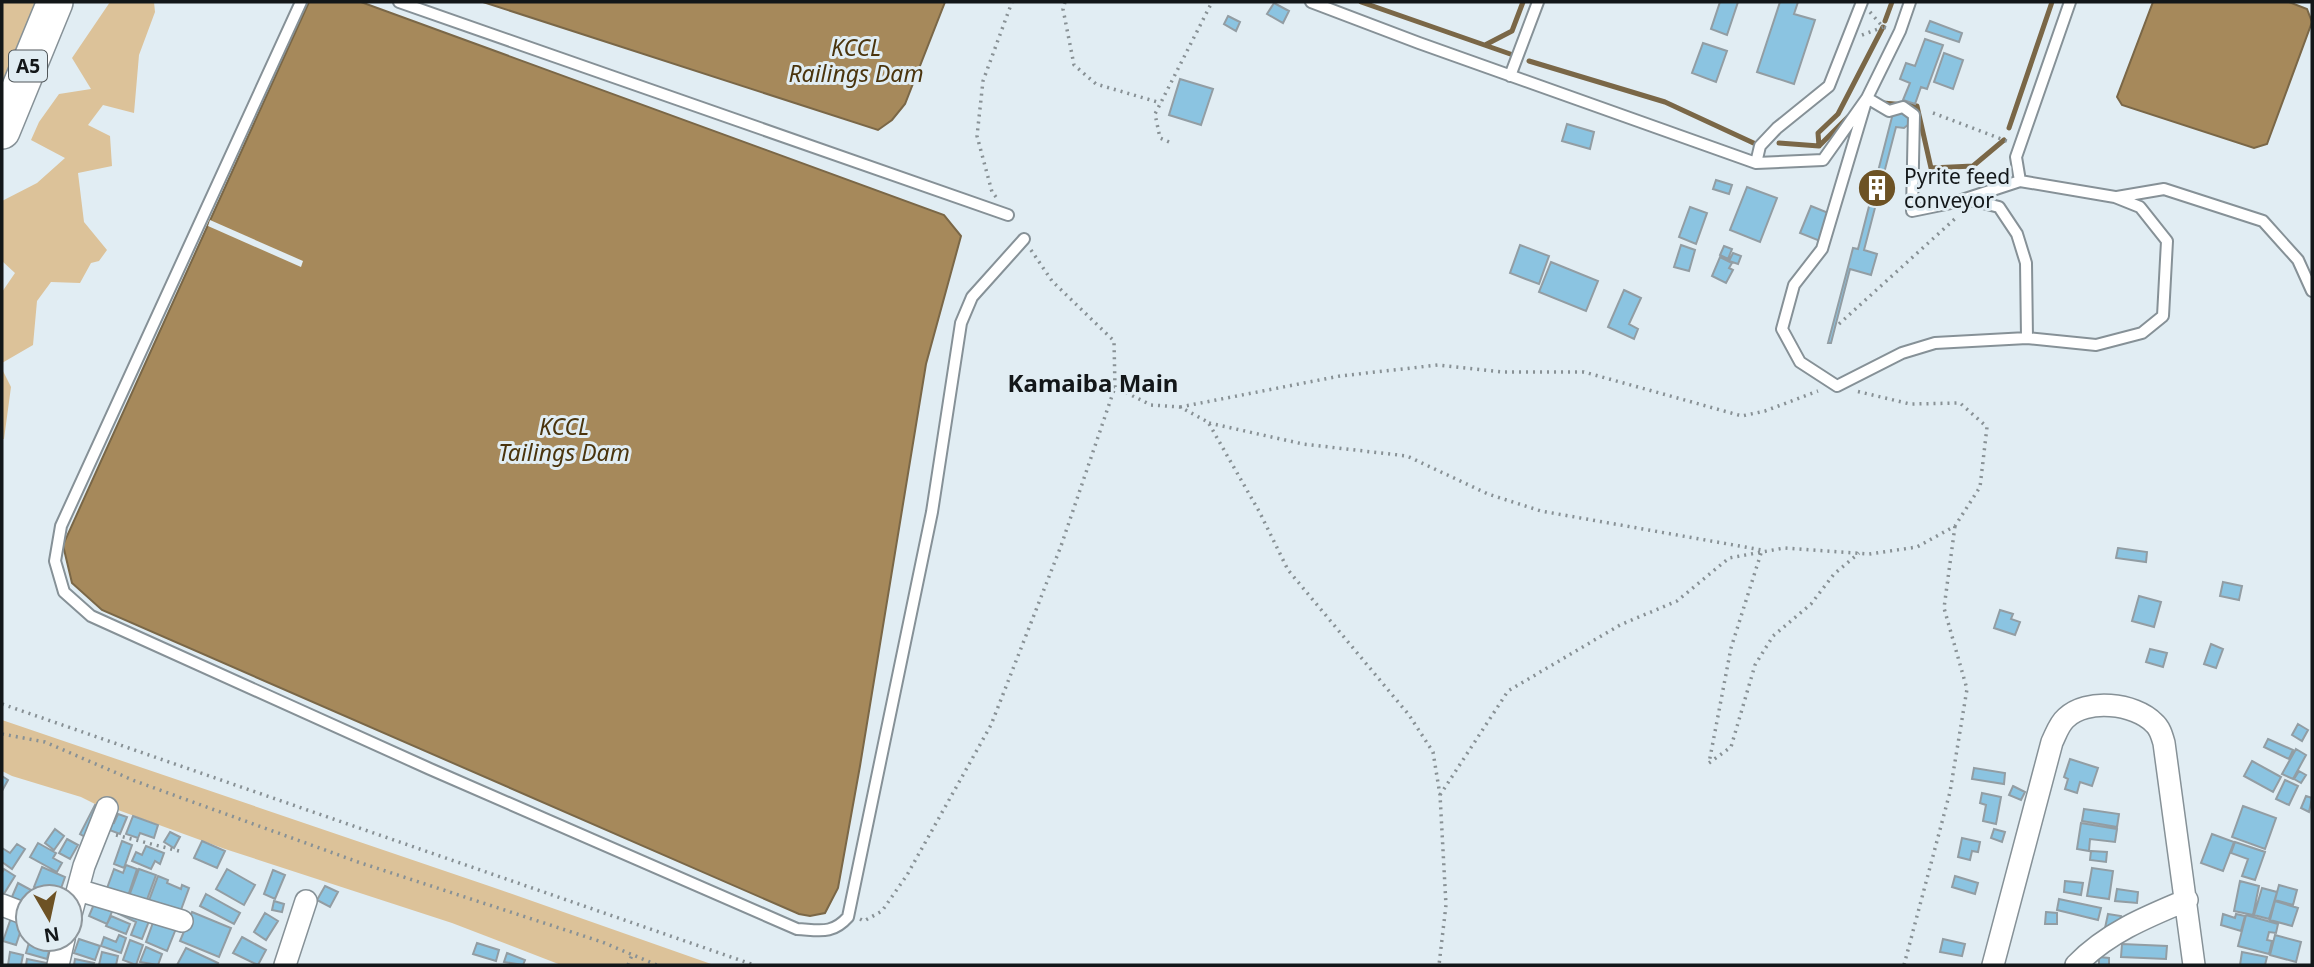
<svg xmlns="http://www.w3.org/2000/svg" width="2314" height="967" viewBox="0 0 2314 967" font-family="'Noto Sans',sans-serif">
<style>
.green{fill:#dcc299}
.water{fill:#a6895b;stroke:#7a6747;stroke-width:2}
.pier{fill:#e1edf3}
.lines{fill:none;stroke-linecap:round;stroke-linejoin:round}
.stream{stroke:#7a6747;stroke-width:5}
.building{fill:#8bc4e1;stroke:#929da3;stroke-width:2}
.service-casing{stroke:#869197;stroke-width:14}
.minor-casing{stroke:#869197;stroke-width:24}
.trunk-casing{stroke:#869197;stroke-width:38}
.path{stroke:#889195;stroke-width:3.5;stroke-dasharray:2 5;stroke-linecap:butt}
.service{stroke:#fff;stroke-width:10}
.minor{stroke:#fff;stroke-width:21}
.trunk{stroke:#fff;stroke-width:35}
.labels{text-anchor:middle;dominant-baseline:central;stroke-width:6;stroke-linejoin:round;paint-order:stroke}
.shield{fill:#e1edf3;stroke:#51575a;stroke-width:2}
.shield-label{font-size:19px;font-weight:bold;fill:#131719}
.poi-label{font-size:21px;fill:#131719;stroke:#e1edf3;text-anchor:start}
.water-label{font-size:23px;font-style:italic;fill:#4a340d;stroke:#e1edf3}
.quarter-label{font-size:24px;font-weight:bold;fill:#131719;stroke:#e1edf3}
</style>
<rect width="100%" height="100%" fill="#e1edf3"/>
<path class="green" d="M2 2H41L2 95Z
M110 2H154L155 12 139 55 134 113 103 105 88 125 110 136 112 166 78 173 84 222 107 250 99 261 91 263 80 283 51 282 37 301 33 345 2 363V292L15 273 2 261V201L37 183 65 158 31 140 39 122 59 94 91 89 72 58Z
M2 369 11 387 4 439H2Z
M2 720 492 887 714 965H561L452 923 225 849 107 806 97 805 81 797 12 776 2 771Z"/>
<path class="water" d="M309 2H361L944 215 961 236 926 364 860 766 838 888 825 913 810 916 799 914 102 610 72 583 63 545Z
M483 2H945L905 104 892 120 878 130Z
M2153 2H2289L2307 9 2312 22 2267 144 2254 148 2122 105 2117 97Z"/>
<path class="pier" d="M210 220 303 261 301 267 208 226Z"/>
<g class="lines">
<path class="stream" d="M1361 2 1516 56
M1885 21 1892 2
M1485 45 1512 31 1523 2
M1529 61 1665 102 1760 146
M1883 103 1917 106 1931 168 1973 166 2004 140
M2009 128 2052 2
M1779 143 1819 146 1848 117
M1819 146 1818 133 1838 114 1883 27"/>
</g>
<path class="building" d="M1720 2H1738L1727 35 1711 29Z
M1780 2H1798L1794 14 1815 20 1794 84 1757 72Z
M1274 3 1289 11 1283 23 1267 14Z
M1228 16 1240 22 1236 31 1224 24Z
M1930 21 1962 33 1959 42 1926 31Z
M1925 39 1943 45 1927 89 1921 87 1915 104 1903 100 1910 83 1900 79 1906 63 1915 66Z
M1703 43 1727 51 1716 82 1692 73Z
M1944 53 1963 60 1953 89 1934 82Z
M1180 79 1213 89 1201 125 1169 115Z
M1905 111 1910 120 1909 124 1904 128 1896 127 1864 250 1877 254 1871 275 1850 269 1831 343H1828L1853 248 1858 249 1892 117 1893 114Z
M1567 124 1594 132 1590 149 1562 141Z
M1716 180 1732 185 1729 194 1713 189Z
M1747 187 1777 198 1760 242 1730 230Z
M1811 206 1831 214 1820 241 1800 233Z
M1690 207 1707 213 1696 244 1679 237Z
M1520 245 1549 256 1539 284 1510 273Z
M1681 245 1695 250 1689 271 1674 267Z
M1724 246 1732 249 1728 259 1720 255Z
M1733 253 1741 256 1738 264 1729 261Z
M1720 257 1732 263 1729 268 1733 270 1726 283 1712 276Z
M1551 262 1598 281 1586 311 1539 292Z
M1624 290 1641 298 1629 324 1638 329 1634 339 1608 327Z
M2118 548 2147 552 2146 562 2116 558Z
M2223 582 2242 586 2239 600 2220 596Z
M2139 596 2161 602 2154 627 2132 621Z
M2000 610 2013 614 2011 619 2020 622 2015 635 1994 628Z
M2211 644 2223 649 2216 668 2204 664Z
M2150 649 2167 653 2163 667 2146 662Z
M2298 724 2308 730 2302 741 2292 735Z
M2268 739 2293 750 2289 759 2264 747Z
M2296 749 2306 755 2293 779 2282 774Z
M2070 759 2098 768 2092 786 2080 782 2077 793 2065 789 2068 779 2064 777Z
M2252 761 2281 777 2273 792 2244 776Z
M1974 768 2005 773 2004 784 1972 779Z
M2299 771 2306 775 2301 783 2294 779Z
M2 776 8 780 2 791Z
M2285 780 2298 786 2289 805 2276 799Z
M2013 786 2025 792 2021 800 2009 795Z
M1982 793 2001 797 1996 824 1983 821 1986 805 1980 803Z
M2306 796 2312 798 2309 812 2301 808Z
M95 805 104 809 89 839 80 834Z
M2243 806 2276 818 2265 849 2232 837Z
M2084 809 2119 814 2117 827 2082 821Z
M118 814 127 817 120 834 104 828 107 820 114 823Z
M133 816 158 825 154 838 140 833 138 838 126 834Z
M2081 823 2117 829 2115 842 2090 839 2089 851 2077 849Z
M55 829 64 836 54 850 45 843Z
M1994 829 2005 832 2002 842 1991 838Z
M170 832 180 837 174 848 164 842Z
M2212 834 2234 842 2223 871 2201 863Z
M1962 838 1980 842 1978 852 1972 851 1970 860 1958 857Z
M67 839 78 845 70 859 59 853Z
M122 841 132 845 124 868 114 864Z
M202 841 225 851 217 868 194 858Z
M2235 842 2265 852 2255 880 2242 876 2248 859 2231 853Z
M38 843 56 853 53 858 62 863 57 872 30 857Z
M17 844 25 849 12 869 2 862V848L10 853Z
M146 846 164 853 160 864 155 861 151 869 132 861 136 852 142 855Z
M2091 851 2107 852 2106 862 2090 860Z
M126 865 137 869 127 899 106 891 114 869 123 873Z
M42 867 65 877 58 897 34 887Z
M2092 868 2113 871 2109 899 2087 896Z
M4 869 15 876 2 897V873Z
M139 869 156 875 145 905 128 899Z
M227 869 255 885 244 905 216 889Z
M273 870 285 875 275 899 264 894Z
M158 876 168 880 167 883 181 889 182 885 189 888 178 918 147 906Z
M1955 876 1978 883 1975 894 1952 887Z
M2065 881 2083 883 2081 895 2064 892Z
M2240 881 2259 886 2253 915 2234 911Z
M18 883 31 890 24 905 11 899Z
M2279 885 2297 890 2293 905 2275 900Z
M325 886 338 892 330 907 317 900Z
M2262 888 2277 892 2269 919 2254 915Z
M2117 889 2138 892 2137 903 2115 901Z
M206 894 240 913 234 924 200 906Z
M97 897 115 904 107 924 89 916Z
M2059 899 2101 908 2098 920 2057 910Z
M274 901 284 904 282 912 272 910Z
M2275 901 2298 908 2292 926 2270 920Z
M120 904 151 916 142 939 131 935 136 922 117 913Z
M192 912 231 928 219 957 180 941Z
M2046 912 2057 913V924H2045Z
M265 913 278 921 266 940 254 932Z
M2108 914 2121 916 2118 931 2105 928Z
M2223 914 2235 918 2236 914 2245 916 2241 931 2221 925Z
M2246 915 2278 924 2276 933 2269 932 2267 940 2272 941 2269 954 2238 946Z
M111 916 130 924 126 934 106 926Z
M155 917 177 926 167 951 146 942Z
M11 918 28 924V932L21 930 16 945 3 941Z
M119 935 126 938 121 953 101 946 104 937 116 942Z
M2275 935 2301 942 2296 962 2270 955Z
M242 937 266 950 258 965 233 953Z
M30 939H52L47 959 26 953Z
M79 939 100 946 95 960 74 953Z
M1943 939 1965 944 1962 956 1940 952Z
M130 940 143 945 136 965 123 960Z
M477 943 499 950 496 961 473 954Z
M2122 944 2167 946 2166 959 2121 957Z
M146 947 162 954 158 965 140 962Z
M186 948 218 963 217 965H177Z
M10 952 23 955 21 965H24H8Z
M102 952 118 956 116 965H99Z
M2242 952 2267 957 2265 965H2240Z
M507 953 525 960 523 965 504 962Z
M2099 957 2109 958V965H2099Z
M27 959 52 964 51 965H26Z
M75 959 94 963 93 965H74Z"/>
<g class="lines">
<g class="service-casing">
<path id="service" d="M301 2 61 526 55 561 64 592 91 616 430 769 797 929C819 930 832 935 848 917L932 512 961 323 972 297 1024 239
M399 2 1008 215
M1311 2 1419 43 1756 163 1823 160 1867 98 1889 111 1903 107 1914 115 1912 211 1956 202 2020 181
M1910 2 1900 31 1867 98 1822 249 1794 285 1782 329 1800 362 1837 386 1902 353 1935 343 2027 338 2096 345 2142 333 2163 316 2167 241 2140 207 2115 197 2020 181 2016 157 2070 2
M1510 76 1538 2
M1756 163 1760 146 1777 128 1829 86 1862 2
M2117 197 2164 189 2263 221 2298 260 2312 291
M1966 201H1975L1999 207 2017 234 2026 263 2027 338"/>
</g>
<g class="minor-casing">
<path id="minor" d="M78 890 182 921
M2 905 28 915
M70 918 84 866 107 808
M58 965 64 939
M285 965 306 901
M1993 965 2052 742C2056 734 2059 724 2066 718 2086 698 2135 703 2154 723 2160 728 2162 736 2164 743L2194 965
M2076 965C2107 933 2146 917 2187 900"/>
</g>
<g class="trunk-casing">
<path id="trunk" d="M2 131 55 2"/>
</g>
<path class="path" d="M1065 2 1063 9 1074 65 1096 84 1161 103
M1870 12 1883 27 1887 28
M1862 35 1883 27
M1933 113 2009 142
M1169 142 1160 138 1155 114 1212 2
M996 197 992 192 977 136 983 81 1012 2
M1031 250 1052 281 1114 341 1115 387 1151 405 1180 407 1208 422 1260 513 1288 570 1409 715 1433 752 1440 795 1446 905 1439 965
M1839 324 1958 216
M1180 407 1340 376 1438 365 1503 372H1584L1742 416 1765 411 1818 391
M1209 423 1303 444 1407 456 1488 494 1541 511 1762 550 1731 648 1709 763
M2 704 754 965
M2 734 45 742 135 781 358 862 602 942 657 965
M1709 763 1731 747 1755 665 1773 636 1811 604 1834 574 1859 553
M1440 795 1508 691 1620 625 1677 601 1729 558 1784 548 1869 554 1917 547 1955 526 1980 487 1987 427 1960 403 1910 404 1856 391
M116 835 179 851
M860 919 864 921 882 911 907 875 991 725 1061 546 1115 387
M628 965 632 955
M1904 965 1950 792 1967 689 1944 608 1955 526"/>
<use href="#service" class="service"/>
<use href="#minor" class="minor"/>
<use href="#trunk" class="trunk"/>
</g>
<defs>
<g id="building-disc" transform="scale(2.0125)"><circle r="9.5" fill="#6d5224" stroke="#e1edf3"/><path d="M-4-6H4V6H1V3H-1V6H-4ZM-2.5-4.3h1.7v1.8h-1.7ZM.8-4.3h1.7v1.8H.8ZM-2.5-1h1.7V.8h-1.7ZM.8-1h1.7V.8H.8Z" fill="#fff"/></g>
</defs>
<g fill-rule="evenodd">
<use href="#building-disc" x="1877" y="188"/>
</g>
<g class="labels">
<rect class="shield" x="9" y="50.5" width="38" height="31" rx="5"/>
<g class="shield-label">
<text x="28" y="66">A5</text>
</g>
<g class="poi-label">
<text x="1904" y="176">Pyrite feed<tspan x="1904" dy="24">conveyor</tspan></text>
</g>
<g class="water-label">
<text x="856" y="47">KCCL<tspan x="856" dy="26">Railings Dam</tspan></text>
<text x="564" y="426">KCCL<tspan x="564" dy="26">Tailings Dam</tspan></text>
</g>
<g class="quarter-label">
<text x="1093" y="382">Kamaiba Main</text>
</g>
</g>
<rect width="2314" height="967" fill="none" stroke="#131719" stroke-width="7"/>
<g transform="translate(49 918) rotate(171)"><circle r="33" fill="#e1edf3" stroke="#8f979c" stroke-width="2"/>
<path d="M0-5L12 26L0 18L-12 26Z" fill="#6d5224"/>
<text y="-10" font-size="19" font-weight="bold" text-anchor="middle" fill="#131719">N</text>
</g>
</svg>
